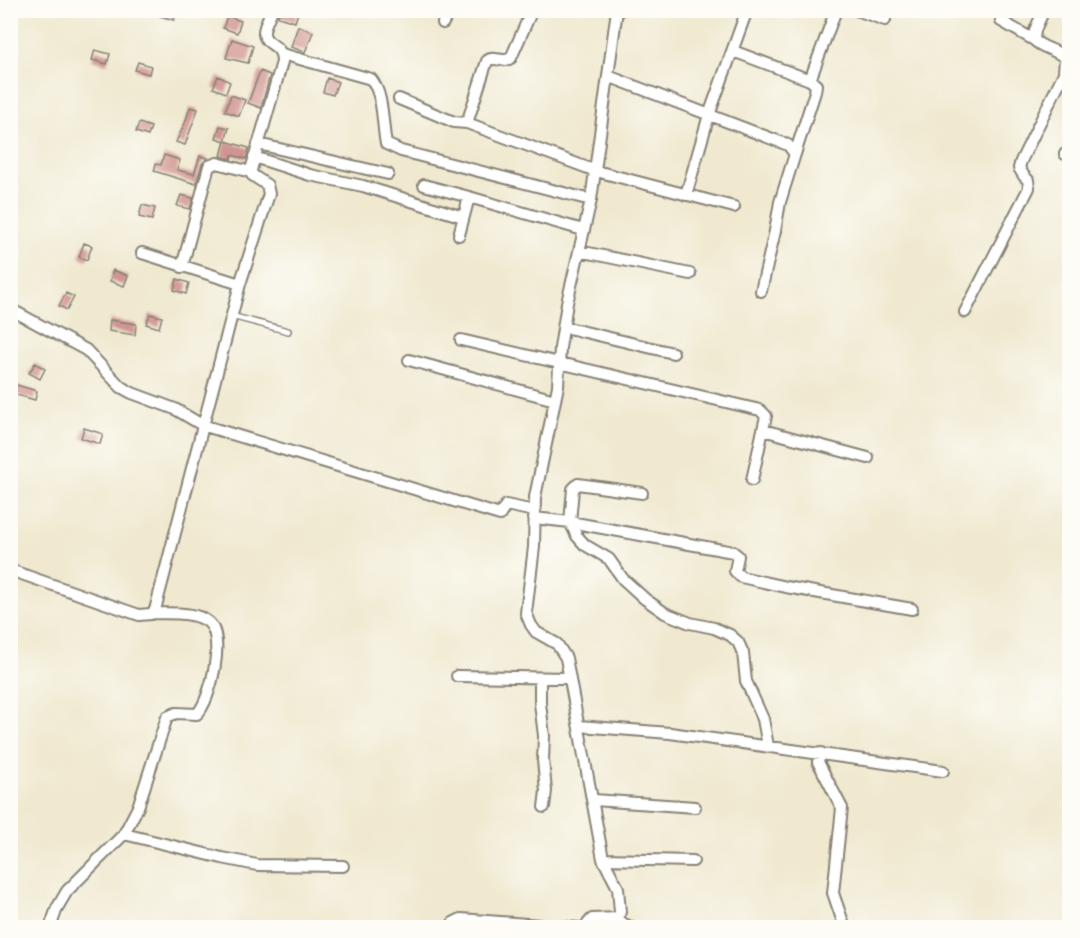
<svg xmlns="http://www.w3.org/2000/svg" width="1080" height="938" viewBox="0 0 1080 938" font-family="Pangolin,sans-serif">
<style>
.building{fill:#d29491}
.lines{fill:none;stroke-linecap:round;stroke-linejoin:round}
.lane-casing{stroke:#868276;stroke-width:8}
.street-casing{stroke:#868276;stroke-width:14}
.lane{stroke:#fff;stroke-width:5}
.street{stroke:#fff;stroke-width:10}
</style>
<rect width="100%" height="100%" fill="#fdfcf7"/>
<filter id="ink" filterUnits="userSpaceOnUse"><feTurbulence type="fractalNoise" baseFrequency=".0167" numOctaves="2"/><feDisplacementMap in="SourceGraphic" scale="12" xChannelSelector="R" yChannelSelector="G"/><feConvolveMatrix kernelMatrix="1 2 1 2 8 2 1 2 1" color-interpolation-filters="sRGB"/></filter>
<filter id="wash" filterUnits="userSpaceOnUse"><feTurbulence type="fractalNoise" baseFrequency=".008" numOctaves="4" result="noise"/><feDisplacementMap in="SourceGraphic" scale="24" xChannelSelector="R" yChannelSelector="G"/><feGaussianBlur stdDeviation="1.35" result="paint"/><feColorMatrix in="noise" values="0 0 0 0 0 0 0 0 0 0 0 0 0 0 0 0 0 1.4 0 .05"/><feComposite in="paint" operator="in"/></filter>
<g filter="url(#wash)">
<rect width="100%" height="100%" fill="#f0e9d0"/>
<g id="blocks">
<path class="building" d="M151 10H177L174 20 150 13Z
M280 10H299L295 22 278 17Z
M227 16 241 21 237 33 223 28Z
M298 26 313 32 305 52 291 47Z
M232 39 253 46 248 63 226 58Z
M95 50 110 54 107 64 92 60Z
M138 62 151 66 149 74 135 70Z
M260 71 270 75 261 108 248 103Z
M218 76 230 82 226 93 213 88Z
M327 78 338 82 333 95 323 92Z
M231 95 245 100 239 116 225 111Z
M190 107 198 109 185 145 176 142 185 123Z
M139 123 151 127 148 136 136 132Z
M220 126 229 128 225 141 216 138Z
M225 141 249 148 246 159 232 155 231 159 221 156Z
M164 155 180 160 177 170 194 174 200 156 208 158 202 164 196 184 154 171 156 164 161 165Z
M181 195 193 198 190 209 177 206Z
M142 205 155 208 152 220 139 217Z
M84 243 92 246 87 260 79 257Z
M113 270 128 276 124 286 110 281Z
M177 279 189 283 186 294 174 290Z
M66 293 74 297 67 310 59 306Z
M150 314 162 317 159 328 146 324Z
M110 320 136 324 135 335 109 331Z
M35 363 45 369 40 379 29 373Z
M13 384 37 391 35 400 10 393Z
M84 428 103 434 100 444 81 438Z"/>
</g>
</g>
<g filter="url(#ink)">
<use href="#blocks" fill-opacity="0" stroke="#868276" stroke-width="1.5"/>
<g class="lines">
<g class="lane-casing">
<path id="lane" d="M231 316 288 331"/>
</g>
<g class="street-casing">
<path id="street" d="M856 10 885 20
M1001 10V21L1034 40
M443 23 449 10
M733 51 810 80 816 85 815 92 795 154
M282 54 371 79C384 95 382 124 386 144L401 151 591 200
M608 76 788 145 795 154 780 202 775 231 761 291
M810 80 836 10
M399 99 454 122 467 123 487 61C494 55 503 64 511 58L532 10
M467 123 596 171 734 207
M258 144 388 174
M1065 154 1070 156
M254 157 310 175 363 186 463 217
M424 185 469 197
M686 195 709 115 747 10
M459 235 469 197 583 230
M579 251 690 274
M142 253 240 284
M182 267 209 166 217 163 251 172
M10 309 86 350 121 387 132 393 175 409 202 425 500 515 506 505 534 511
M965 312 1029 188 1028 180 1024 176 1019 168 1021 161 1064 73 1065 58C1056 49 1043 49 1034 40L1035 30 1044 10
M564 327 673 353
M461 340 760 410 766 416 752 480
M409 360 555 400
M763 430 868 458
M642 493 578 484 573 489 570 522 577 536 585 545 609 559 623 579 645 599 665 613 690 623 714 628 730 635 738 642 743 653 746 681 763 719 768 746
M534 518 570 522 733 552 738 556 735 571 741 577 786 587 912 609
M10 570 139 615 151 614 155 610 240 284 269 194 267 185 252 175 251 170 282 62C282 42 266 47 264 34 263 27 269 17 272 10
M457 676 569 678
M540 678V703L544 736 543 760 546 791 544 807
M579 726 670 733 943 771
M821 753 818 762 842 808 833 893 845 928
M594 800 695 807
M124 834 222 858 257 865 343 866
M603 859 693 861
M618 918 622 923 632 928
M50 928 57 908 67 891 124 834 138 807 167 717 176 713 197 714C211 700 226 636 208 622 195 611 169 614 153 613
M451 928 453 923 461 919 579 928
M584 928 592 919 618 918 620 912 618 888 603 859 566 658 557 644 536 632 531 625 526 613 534 547 535 497 558 386 560 348 567 303 591 200 617 10"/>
</g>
<use href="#lane" class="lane"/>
<use href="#street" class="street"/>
</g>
</g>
<rect width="1080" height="938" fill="none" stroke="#fdfcf7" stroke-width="36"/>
</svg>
